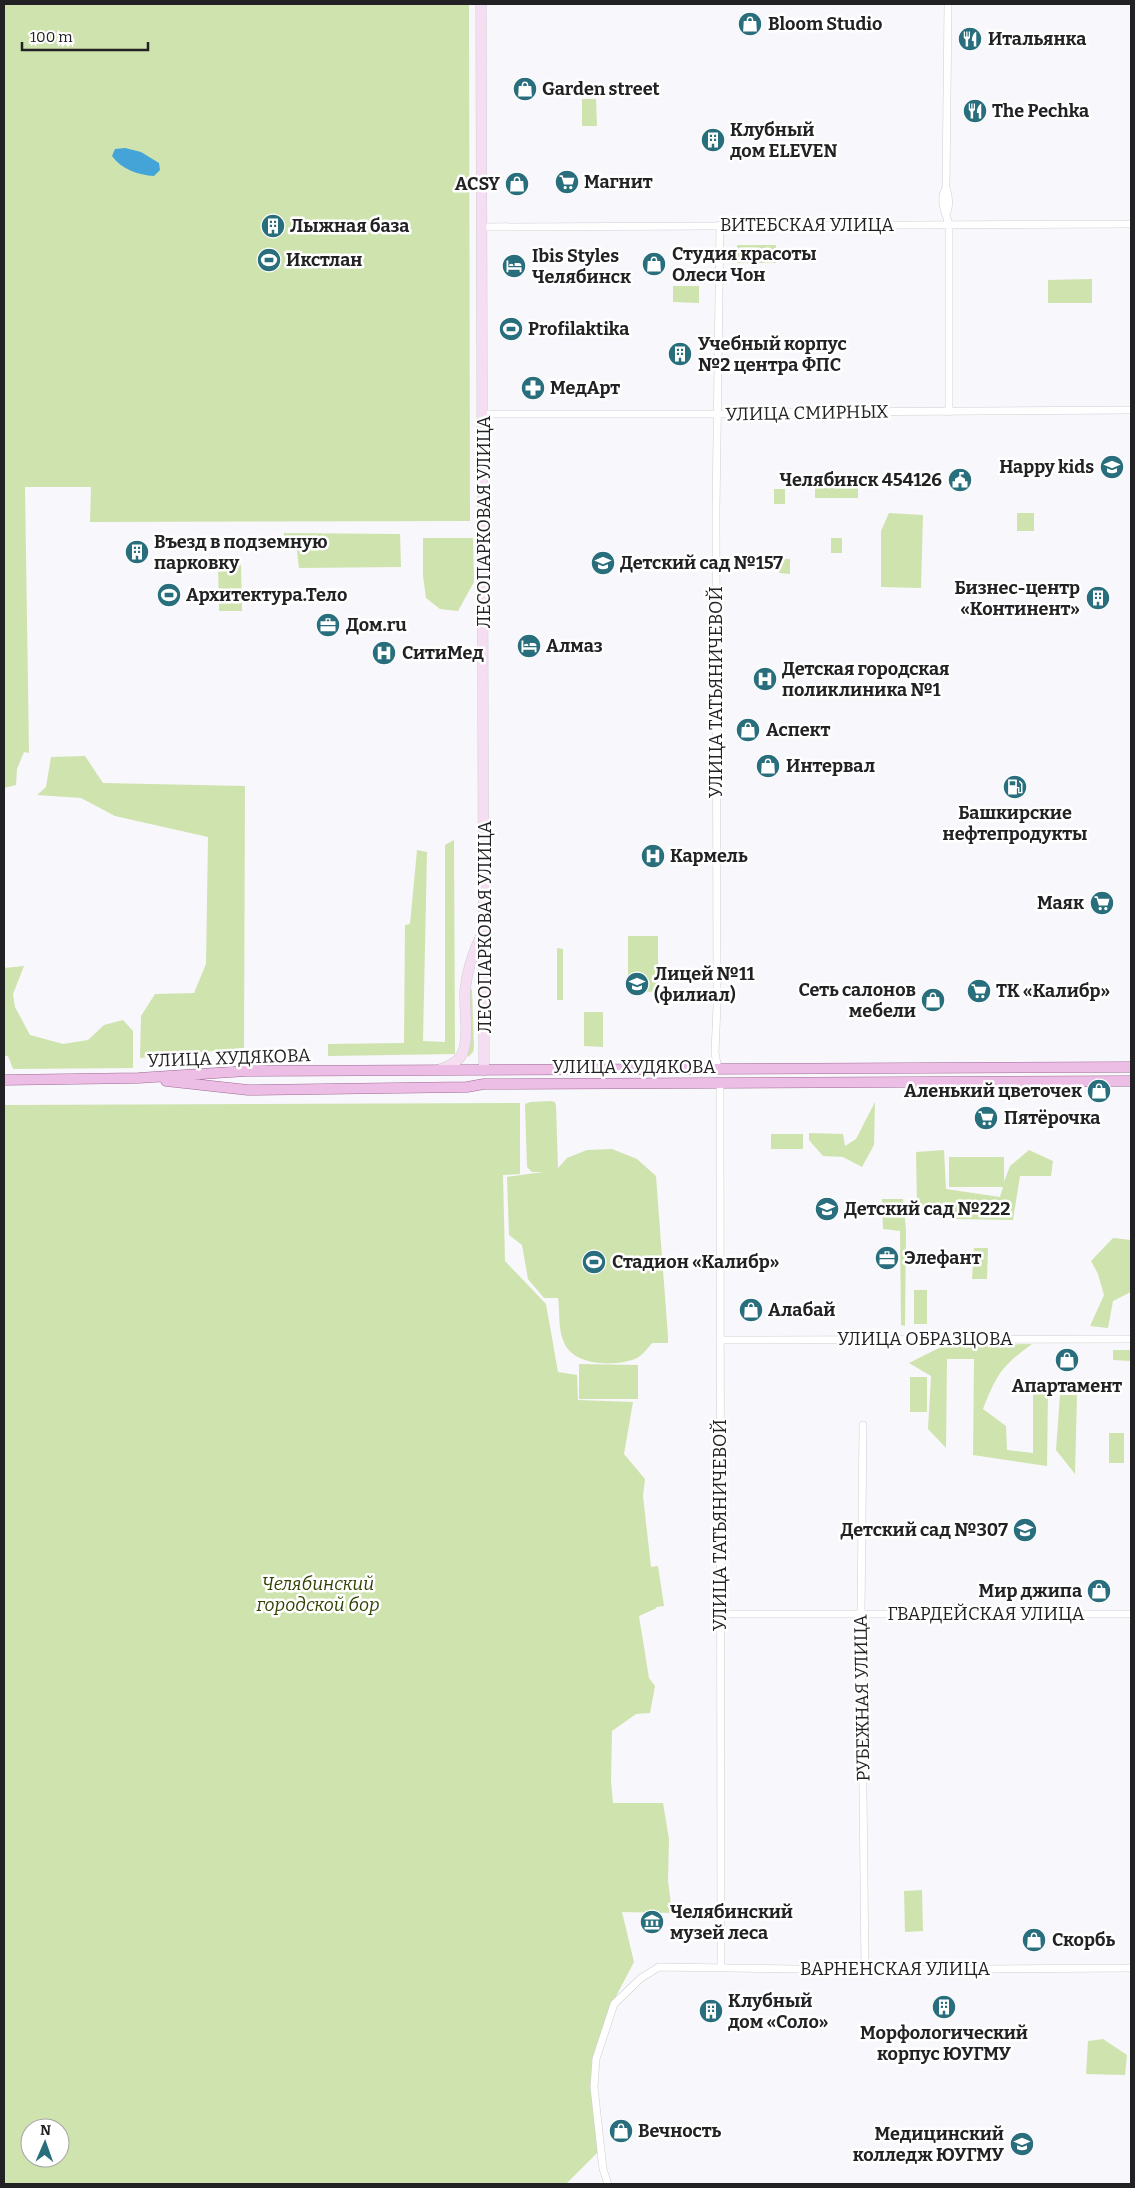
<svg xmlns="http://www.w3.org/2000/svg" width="1135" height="2188" viewBox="0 0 1135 2188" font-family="Bitter,serif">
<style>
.green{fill:#cfe3ae;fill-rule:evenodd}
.water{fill:#44a4d8}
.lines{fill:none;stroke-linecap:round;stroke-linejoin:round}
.minor-casing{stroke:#cfced2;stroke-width:8}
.secondary-casing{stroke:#cfced2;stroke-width:11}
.primary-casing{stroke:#9e6a96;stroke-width:11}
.minor{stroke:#fff;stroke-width:7}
.secondary{stroke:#f6def2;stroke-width:10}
.primary{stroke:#edbee5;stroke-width:10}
.labels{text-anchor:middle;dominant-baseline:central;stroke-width:5;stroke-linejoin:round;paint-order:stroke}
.poi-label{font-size:18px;font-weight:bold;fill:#222123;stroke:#fff;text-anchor:start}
.street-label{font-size:18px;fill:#222123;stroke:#fff}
.park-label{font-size:18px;font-style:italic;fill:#304200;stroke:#fff}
</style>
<rect width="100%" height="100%" fill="#f8f7fb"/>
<path class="green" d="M4 4H469L470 521 90 522 91 487H25L29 753 24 752 17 769 16 785 4 788Z
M582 99H596L597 126H582Z
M737 245H776V263H737Z
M1092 279V303H1048V280Z
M673 286H699V303L673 302Z
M858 484V498H815V485Z
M774 489H785V504H774Z
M889 513 923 515 921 588 881 587V531Z
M1017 513H1034V531H1017Z
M284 533 400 534 401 567 299 568 297 551C288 547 284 543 284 533Z
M423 538H473L474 582 458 611 440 609 426 598 423 576Z
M831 538H842V553H831Z
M779 559H790V574L779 573Z
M218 565H241L242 611H219Z
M85 756 103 783 245 786 244 1048 140 1058 141 1016 155 994 194 993 206 964 208 837 115 816 81 798 37 795 46 787 51 757Z
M454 840 455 1054 328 1056V1044L404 1043 405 925 410 924 417 850 427 852 423 1041 445 1042V845Z
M628 936H658V992L628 991Z
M557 948 563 949V1000H557Z
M24 966 13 994 15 1007 30 1035 63 1044 88 1040 104 1025 123 1020 133 1031V1068L13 1069 8 1056H4V968Z
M472 989 474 1047 473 1052 468 1057 470 990Z
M584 1012H603V1047L584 1046Z
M551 1101 555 1102 556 1106 558 1168 567 1158 587 1150 612 1149 637 1159 656 1176 668 1337V1343H652C648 1348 642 1356 635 1359 614 1367 571 1366 563 1340 558 1328 560 1311 558 1298H544L528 1279 522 1245 509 1235 507 1177 543 1172H532L527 1167 525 1104 530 1102Z
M875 1102 874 1145 862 1167 843 1157 823 1156 809 1140V1133L843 1134 845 1146 856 1139Z
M520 1103V1174L503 1175 505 1261 546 1304 558 1372 577 1375 578 1400 633 1402 624 1454 645 1479 643 1496 651 1567 658 1566 664 1606 656 1607 657 1608 639 1616 649 1678 655 1686 650 1713 636 1714 612 1731 611 1781 613 1803H663L669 1839 668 1880 672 1913 622 1912 634 1962 613 2002 593 2064 591 2080 598 2152 566 2184H4V1105ZM30 2128H60V2158H30Z
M771 1134H803V1149H771Z
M944 1150 946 1189 1000 1197 1003 1187H949V1157H1004V1182L1010 1166 1029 1150 1053 1161 1051 1176H1020L1013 1220 954 1219 953 1210 917 1205 916 1152Z
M882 1199H903L906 1230 905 1326 901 1325 900 1231 883 1229Z
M1113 1238 1131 1240V1292L1113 1301 1108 1328 1090 1326 1104 1295 1098 1274 1091 1261Z
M974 1248H988L987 1279H972Z
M914 1290H927V1324H914Z
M1032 1344C1001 1367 997 1374 983 1409L1006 1426 1007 1450 1033 1453V1389L1048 1391 1047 1466 973 1455 974 1359H947L946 1448 928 1429 931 1376 909 1363 945 1345Z
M1113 1350H1131V1361L1113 1360Z
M579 1364 638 1365V1399H579Z
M910 1377H927V1412H910Z
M1060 1395H1077L1075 1474 1056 1450Z
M1109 1433H1124V1463H1109Z
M922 1890 923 1931 905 1932 904 1891Z
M1103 2039 1127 2055 1125 2075 1086 2074 1088 2041Z"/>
<path class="water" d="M125 148 141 152 159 163 160 170 154 176C138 175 121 169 112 156L115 149Z"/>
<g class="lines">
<g class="minor-casing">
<path id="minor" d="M946 188C939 200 945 212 949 224V412
M946 214C950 207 949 195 946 188L948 4
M483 227 1131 224
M483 414H717L821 412 1131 410
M718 1069 715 1053 717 1006 716 510 720 225
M720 1082 721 1967
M720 1340 1131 1339
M863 1425 861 1614 865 1970
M720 1614H1131
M608 2184 603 2169 594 2087 596 2059 614 2004 641 1978 659 1967 865 1970 1131 1968"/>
</g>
<g class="secondary-casing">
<path id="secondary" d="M481 4 484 1070
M438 1070C446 1067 456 1064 461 1056 470 1042 464 1009 465 991 467 970 473 951 483 932"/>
</g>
<g class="primary-casing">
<path id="primary" d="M4 1080 138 1078 247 1071 1131 1067
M166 1081 248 1090 467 1087 484 1084 1131 1081"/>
</g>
<use href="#minor" class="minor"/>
<use href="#secondary" class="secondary"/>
<use href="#primary" class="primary"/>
</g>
<defs>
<g id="shop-disc" transform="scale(1.25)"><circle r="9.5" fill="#296e7d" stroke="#fff"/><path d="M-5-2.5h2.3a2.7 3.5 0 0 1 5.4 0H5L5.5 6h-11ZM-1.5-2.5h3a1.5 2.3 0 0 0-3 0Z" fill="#fff"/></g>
<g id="restaurant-disc" transform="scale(1.25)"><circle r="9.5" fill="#296e7d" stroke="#fff"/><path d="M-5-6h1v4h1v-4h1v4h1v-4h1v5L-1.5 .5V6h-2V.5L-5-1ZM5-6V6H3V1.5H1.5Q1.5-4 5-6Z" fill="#fff"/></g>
<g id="building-disc" transform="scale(1.25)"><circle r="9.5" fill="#296e7d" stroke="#fff"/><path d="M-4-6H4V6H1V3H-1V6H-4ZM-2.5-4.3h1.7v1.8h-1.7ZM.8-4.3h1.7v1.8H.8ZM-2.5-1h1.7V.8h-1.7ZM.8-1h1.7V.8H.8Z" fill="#fff"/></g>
<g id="supermarket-disc" transform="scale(1.25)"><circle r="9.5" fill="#296e7d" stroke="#fff"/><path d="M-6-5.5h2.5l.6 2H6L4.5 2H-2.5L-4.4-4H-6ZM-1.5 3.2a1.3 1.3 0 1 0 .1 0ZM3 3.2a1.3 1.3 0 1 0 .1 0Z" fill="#fff"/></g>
<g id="stadium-disc" transform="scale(1.25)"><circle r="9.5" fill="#296e7d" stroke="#fff"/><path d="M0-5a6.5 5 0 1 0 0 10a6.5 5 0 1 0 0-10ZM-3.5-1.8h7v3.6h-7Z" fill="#fff"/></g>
<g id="hotel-disc" transform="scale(1.25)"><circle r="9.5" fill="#296e7d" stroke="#fff"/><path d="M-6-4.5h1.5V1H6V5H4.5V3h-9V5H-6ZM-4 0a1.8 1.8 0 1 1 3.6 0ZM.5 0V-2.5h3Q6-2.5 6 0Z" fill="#fff"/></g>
<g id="pharmacy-disc" transform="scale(1.25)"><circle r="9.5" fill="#296e7d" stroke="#fff"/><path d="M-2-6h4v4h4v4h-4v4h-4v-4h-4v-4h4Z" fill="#fff"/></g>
<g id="school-disc" transform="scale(1.25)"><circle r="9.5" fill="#296e7d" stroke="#fff"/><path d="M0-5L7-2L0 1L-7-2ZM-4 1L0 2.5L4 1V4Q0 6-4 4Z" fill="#fff"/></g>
<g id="civic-disc" transform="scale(1.25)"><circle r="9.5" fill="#296e7d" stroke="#fff"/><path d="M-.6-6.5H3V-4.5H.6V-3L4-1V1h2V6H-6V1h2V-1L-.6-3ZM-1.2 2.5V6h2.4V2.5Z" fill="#fff"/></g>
<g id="office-disc" transform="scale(1.25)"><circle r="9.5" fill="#296e7d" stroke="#fff"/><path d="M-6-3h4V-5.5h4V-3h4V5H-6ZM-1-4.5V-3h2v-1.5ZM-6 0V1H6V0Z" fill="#fff"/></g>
<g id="hospital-disc" transform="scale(1.25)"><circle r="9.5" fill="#296e7d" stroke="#fff"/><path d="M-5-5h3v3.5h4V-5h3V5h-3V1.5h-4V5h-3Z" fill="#fff"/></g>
<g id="fuel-disc" transform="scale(1.25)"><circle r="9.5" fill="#296e7d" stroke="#fff"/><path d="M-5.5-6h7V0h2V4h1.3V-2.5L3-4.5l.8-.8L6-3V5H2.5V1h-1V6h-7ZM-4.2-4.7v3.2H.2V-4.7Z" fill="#fff"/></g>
<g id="museum-disc" transform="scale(1.25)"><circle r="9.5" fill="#296e7d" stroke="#fff"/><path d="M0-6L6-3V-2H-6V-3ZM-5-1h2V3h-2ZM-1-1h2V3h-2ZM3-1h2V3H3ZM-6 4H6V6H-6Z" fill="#fff"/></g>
<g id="university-disc" transform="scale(1.25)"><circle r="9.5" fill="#296e7d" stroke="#fff"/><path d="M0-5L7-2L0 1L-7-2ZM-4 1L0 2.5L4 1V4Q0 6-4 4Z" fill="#fff"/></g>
</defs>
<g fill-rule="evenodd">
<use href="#shop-disc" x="750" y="24"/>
<use href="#restaurant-disc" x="970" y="39"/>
<use href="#shop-disc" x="525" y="89"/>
<use href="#restaurant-disc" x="975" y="111"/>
<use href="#building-disc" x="713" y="140"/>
<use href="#supermarket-disc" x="567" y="182"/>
<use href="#shop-disc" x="517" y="184"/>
<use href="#building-disc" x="273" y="226"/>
<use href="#stadium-disc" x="269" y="260"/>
<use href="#shop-disc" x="654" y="264"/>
<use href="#hotel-disc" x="514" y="266"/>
<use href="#stadium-disc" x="511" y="329"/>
<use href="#building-disc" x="680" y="354"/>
<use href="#pharmacy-disc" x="533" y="388"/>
<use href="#school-disc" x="1112" y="467"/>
<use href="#civic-disc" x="960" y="480"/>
<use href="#building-disc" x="137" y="552"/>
<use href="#school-disc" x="603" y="563"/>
<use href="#stadium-disc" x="169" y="595"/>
<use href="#building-disc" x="1098" y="598"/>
<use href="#office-disc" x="328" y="625"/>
<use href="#hotel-disc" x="529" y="646"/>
<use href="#hospital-disc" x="384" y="653"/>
<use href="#hospital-disc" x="765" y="679"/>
<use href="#shop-disc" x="748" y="730"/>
<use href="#shop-disc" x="768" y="766"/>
<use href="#fuel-disc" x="1015" y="787"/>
<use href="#hospital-disc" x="653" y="856"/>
<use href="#supermarket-disc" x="1102" y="903"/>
<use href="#school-disc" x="637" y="984"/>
<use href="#supermarket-disc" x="979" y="991"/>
<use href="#shop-disc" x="933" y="1000"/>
<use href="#shop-disc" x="1099" y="1091"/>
<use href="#supermarket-disc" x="986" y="1118"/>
<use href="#school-disc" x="827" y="1209"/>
<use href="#office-disc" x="887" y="1258"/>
<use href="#stadium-disc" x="594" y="1262"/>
<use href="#shop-disc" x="751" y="1310"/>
<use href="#shop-disc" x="1067" y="1360"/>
<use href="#school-disc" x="1025" y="1530"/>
<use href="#shop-disc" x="1099" y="1591"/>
<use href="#museum-disc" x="652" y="1922"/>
<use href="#shop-disc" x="1034" y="1940"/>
<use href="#building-disc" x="944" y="2007"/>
<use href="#building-disc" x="711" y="2011"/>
<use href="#shop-disc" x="621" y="2131"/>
<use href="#university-disc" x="1022" y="2144"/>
</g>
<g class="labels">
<g class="poi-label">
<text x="768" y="24">Bloom Studio</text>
<text x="988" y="39">Итальянка</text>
<text x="542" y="89">Garden street</text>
<text x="992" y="111">The Pechka</text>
<text x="730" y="130">Клубный<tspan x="730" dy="21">дом ELEVEN</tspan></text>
<text x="584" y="182">Магнит</text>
<text x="500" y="184" text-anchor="end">ACSY</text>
<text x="290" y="226">Лыжная база</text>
<text x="672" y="254">Студия красоты<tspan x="672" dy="21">Олеси Чон</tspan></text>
<text x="532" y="256">Ibis Styles<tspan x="532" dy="21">Челябинск</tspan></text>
<text x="286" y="260">Икстлан</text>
<text x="528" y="329">Profilaktika</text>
<text x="698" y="344">Учебный корпус<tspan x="698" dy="21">№2 центра ФПС</tspan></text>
<text x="550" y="388">МедАрт</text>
<text x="1094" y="467" text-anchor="end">Happy kids</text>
<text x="942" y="480" text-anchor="end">Челябинск 454126</text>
<text x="154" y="542">Въезд в подземную<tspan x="154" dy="21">парковку</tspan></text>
<text x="620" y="563">Детский сад №157</text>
<text x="1080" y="588" text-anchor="end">Бизнес-центр<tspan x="1080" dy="21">«Континент»</tspan></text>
<text x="186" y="595">Архитектура.Тело</text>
<text x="346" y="625">Дом.ru</text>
<text x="546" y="646">Алмаз</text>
<text x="402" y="653">СитиМед</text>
<text x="782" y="669">Детская городская<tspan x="782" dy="21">поликлиника №1</tspan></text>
<text x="766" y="730">Аспект</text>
<text x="786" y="766">Интервал</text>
<text x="1015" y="813" text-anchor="middle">Башкирские<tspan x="1015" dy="21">нефтепродукты</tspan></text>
<text x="670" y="856">Кармель</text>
<text x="1084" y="903" text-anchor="end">Маяк</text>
<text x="654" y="974">Лицей №11<tspan x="654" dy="21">(филиал)</tspan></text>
<text x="916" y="990" text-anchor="end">Сеть салонов<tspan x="916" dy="21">мебели</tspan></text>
<text x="996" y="991">ТК «Калибр»</text>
<text x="1082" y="1091" text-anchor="end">Аленький цветочек</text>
<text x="1004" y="1118">Пятёрочка</text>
<text x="844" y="1209">Детский сад №222</text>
<text x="904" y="1258">Элефант</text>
<text x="612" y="1262">Стадион «Калибр»</text>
<text x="768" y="1310">Алабай</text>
<text x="1067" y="1386" text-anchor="middle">Апартамент</text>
<text x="1008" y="1530" text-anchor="end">Детский сад №307</text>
<text x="1082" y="1591" text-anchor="end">Мир джипа</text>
<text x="670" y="1912">Челябинский<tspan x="670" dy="21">музей леса</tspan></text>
<text x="1052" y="1940">Скорбь</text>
<text x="728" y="2001">Клубный<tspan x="728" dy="21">дом «Соло»</tspan></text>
<text x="944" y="2033" text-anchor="middle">Морфологический<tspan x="944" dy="21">корпус ЮУГМУ</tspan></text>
<text x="638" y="2131">Вечность</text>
<text x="1004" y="2134" text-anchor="end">Медицинский<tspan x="1004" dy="21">колледж ЮУГМУ</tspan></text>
</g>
<g class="street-label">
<text x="807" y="225">ВИТЕБСКАЯ УЛИЦА</text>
<text transform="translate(807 413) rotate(-1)">УЛИЦА СМИРНЫХ</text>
<text transform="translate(484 522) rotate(-90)">ЛЕСОПАРКОВАЯ УЛИЦА</text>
<text transform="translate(716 692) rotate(-90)">УЛИЦА ТАТЬЯНИЧЕВОЙ</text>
<text transform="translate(485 927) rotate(-90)">ЛЕСОПАРКОВАЯ УЛИЦА</text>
<text transform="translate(229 1058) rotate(-2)">УЛИЦА ХУДЯКОВА</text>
<text x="634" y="1067">УЛИЦА ХУДЯКОВА</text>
<text x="925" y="1339">УЛИЦА ОБРАЗЦОВА</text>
<text transform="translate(720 1525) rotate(-90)">УЛИЦА ТАТЬЯНИЧЕВОЙ</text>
<text x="986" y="1614">ГВАРДЕЙСКАЯ УЛИЦА</text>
<text transform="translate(862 1698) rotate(-91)">РУБЕЖНАЯ УЛИЦА</text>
<text x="895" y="1969">ВАРНЕНСКАЯ УЛИЦА</text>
</g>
<g class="park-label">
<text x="318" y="1584">Челябинский<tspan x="318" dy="21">городской бор</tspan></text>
</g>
</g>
<rect width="1135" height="2188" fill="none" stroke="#222123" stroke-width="10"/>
<g transform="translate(45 2143) rotate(2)"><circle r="24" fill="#ffffff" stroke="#a7a6a7"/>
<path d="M0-4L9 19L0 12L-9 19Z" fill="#296e7d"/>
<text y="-8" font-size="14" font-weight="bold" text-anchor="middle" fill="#222123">N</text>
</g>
<path d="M22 42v8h126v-8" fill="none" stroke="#222123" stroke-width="2.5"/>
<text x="30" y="42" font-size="15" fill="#222123" stroke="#ffffff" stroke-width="4" paint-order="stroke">100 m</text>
</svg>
